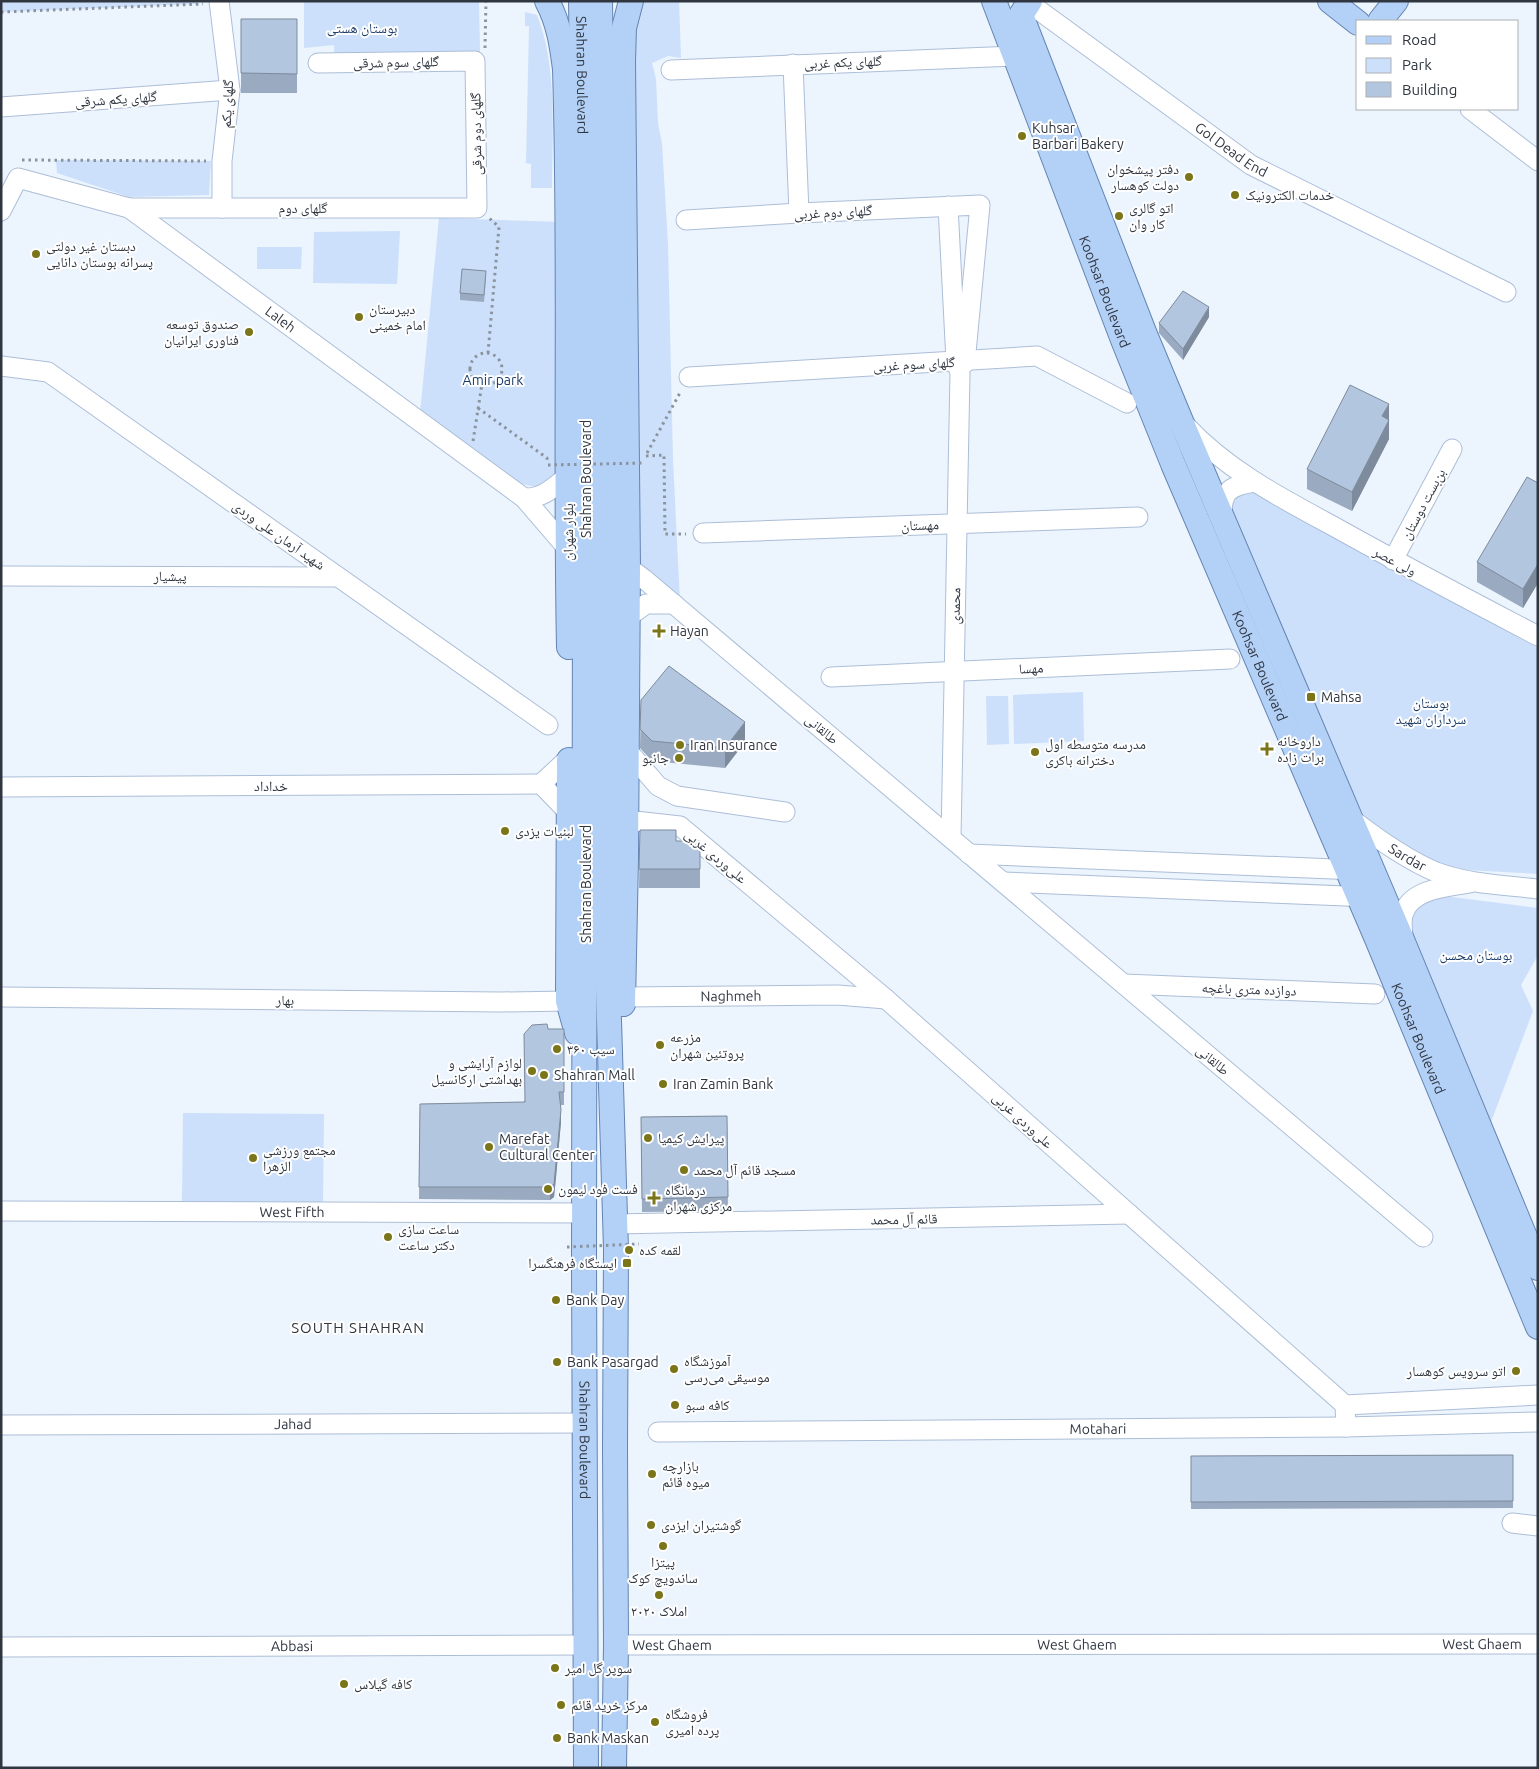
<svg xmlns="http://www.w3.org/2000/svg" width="1539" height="1769" viewBox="0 0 1539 1769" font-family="Ubuntu,'Noto Naskh Arabic',sans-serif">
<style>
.green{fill:#cce0fb}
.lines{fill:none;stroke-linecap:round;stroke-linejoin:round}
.minor-casing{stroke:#acbed7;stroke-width:21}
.major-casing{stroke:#6485b2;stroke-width:26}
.path{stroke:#8b939d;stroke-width:3;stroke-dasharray:2.5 4;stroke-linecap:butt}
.minor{stroke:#fff;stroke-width:19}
.major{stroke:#b3d0f6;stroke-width:24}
.path-bridge{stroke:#8b939d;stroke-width:3;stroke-dasharray:2.5 4;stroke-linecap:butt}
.wall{fill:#9aaac0}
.shaded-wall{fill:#7d8b9c}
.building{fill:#b3c6df;stroke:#7d8b9c}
.poi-dot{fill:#7b7519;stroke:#fff;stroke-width:2}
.labels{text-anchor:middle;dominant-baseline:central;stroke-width:4;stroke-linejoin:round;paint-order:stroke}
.park-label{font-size:14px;fill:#1c3d68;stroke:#fff}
.street-label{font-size:14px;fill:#2f3640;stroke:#fff}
.poi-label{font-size:14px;fill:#2f3640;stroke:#fff;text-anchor:start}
.neighbourhood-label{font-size:15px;letter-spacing:1px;fill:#2f3640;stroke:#fff}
</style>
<rect width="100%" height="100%" fill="#ecf4fe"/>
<path class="green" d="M1 1H196V4L1 12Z
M304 1H479L480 52 338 56 334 53V45L304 48Z
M636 1H679L681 58 668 56 652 63 656 79 658 123 662 144 668 244 673 460 680 601 645 573 634 556 629 32Z
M525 12 537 15C558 68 552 132 552 188H531V164L526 163 529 26H525Z
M56 160 211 161 209 195 129 197 57 173Z
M439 218 562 222V470L541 488 517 483 420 413Z
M400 231 397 284 313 283 314 232Z
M257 247H302L301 269H257Z
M1249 490 1538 648V874L1466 870 1440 865 1375 830 1363 814 1262 596 1229 515 1231 496Z
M1083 692 1084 741 1014 744 1013 695Z
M986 696H1008L1009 744 987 745Z
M1437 895 1538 908V955L1521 985 1533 1011 1491 1122 1412 944 1407 914Z
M183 1113 324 1114 323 1204 182 1202Z"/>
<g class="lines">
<g class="minor-casing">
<g id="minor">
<path d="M219 1 230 90 222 161V208"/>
<path id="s1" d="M1029 3 1251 165 1506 292"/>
<path d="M793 64 799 213"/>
<path d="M671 70 1015 56"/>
<path d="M1 107 230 90"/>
<path d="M1470 109 1538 161"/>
<path d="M948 206 956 361 960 373 951 838"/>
<path d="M129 208H477L475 61 318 63"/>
<path id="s2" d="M1 211 18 178 129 208 524 498 567 548"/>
<path d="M686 220 799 213 980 205 965 363"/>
<path d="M1 366 48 372 548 725"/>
<path d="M689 377 1037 356 1127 403"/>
<path d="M1186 426C1227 470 1281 498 1333 526 1401 564 1469 600 1538 636"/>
<path d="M524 498C543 499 554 487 569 475"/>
<path d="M1222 520C1221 492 1228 486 1254 482"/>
<path d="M703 533 1138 517"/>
<path d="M1393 560 1452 449"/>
<path d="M628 567 644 579 1423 1237"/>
<path d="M1 576 338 577"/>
<path d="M628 617 646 604H674"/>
<path d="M831 677 1230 659"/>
<path d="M627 750 658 786 677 796 785 812"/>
<path d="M1 787 541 784"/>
<path d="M569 813 541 784 569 758"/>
<path id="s3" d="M1349 817C1376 838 1405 859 1436 872 1468 884 1504 885 1538 889"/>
<path d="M626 820 680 826 886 999 1345 1405 1346 1427"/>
<path d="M969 854 1358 870"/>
<path d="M1003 882 1371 897"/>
<path d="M1403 939C1403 931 1401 922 1403 915 1410 888 1448 887 1470 883"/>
<path d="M1124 984 1375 994"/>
<path d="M1 997 500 1002 568 1001"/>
<path id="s4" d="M623 997 838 995 886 999"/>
<path id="s5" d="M1 1211 584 1213"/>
<path d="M616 1224 1129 1214"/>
<path d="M1345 1405 1538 1395"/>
<path id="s6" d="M1 1425 585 1423"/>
<path id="s7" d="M658 1432 1346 1427 1538 1422"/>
<path d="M1512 1523 1538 1526"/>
<path id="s8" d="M616 1645 1538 1644"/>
<path id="s9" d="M1 1647 584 1645"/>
</g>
</g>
<g class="major-casing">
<g id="major">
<path d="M547 1C559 23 562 46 565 69 571 262 565 454 569 647"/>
<path id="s10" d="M581 1 587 471 585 565 584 1264 586 1768"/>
<path d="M600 1 607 463V955L616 1249 615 1449 616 1645 614 1768"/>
<path id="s11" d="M994 1 1123 340 1173 464 1377 939 1538 1327"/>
<path d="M1030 1 1021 15 1144 332 1181 421 1398 930 1538 1268"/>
<path d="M1330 1 1358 23"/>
<path d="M1380 21 1396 1"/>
<path d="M569 760 568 1001 577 1033"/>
<path d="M623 1004 626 858 628 567 623 61 624 28 631 1"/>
</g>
</g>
<path class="path" d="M1 12 203 4
M485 48 486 1
M22 160 206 161
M488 353 499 227 488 217
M470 369a16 16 0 1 1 32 0a16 16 0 1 1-32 0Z
M478 408 547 458V460
M473 441 482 384
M647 453 681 391
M646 456 664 455 665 534H686"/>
<use href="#minor" class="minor"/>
<use href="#major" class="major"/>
<path class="path-bridge" d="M548 465 645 463
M567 1247 639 1244"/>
</g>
<path class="wall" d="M241 19H297V93H241Z
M486 277 484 302 460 300V293Z
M1209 317 1183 360 1159 333V323Z
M1389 420V439L1352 511 1307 489V469Z
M1538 483V583L1523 608 1477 582V562Z
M641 700 745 742 725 768 652 761 640 748Z
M640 830 676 841H700V888H639Z
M548 1029H564V1105H560L561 1122 554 1197 550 1200 419 1199 420 1104 524 1102Z
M727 1116 728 1211 642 1212 641 1117Z
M1513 1455V1508L1191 1509V1456Z"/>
<path class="shaded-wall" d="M1209 307V317L1183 360V349Z
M1389 404V439L1352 511V492L1382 416Z
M1538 564V583L1523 608V589Z
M745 722V742L725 768V748Z
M561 1110V1122L556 1178 554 1197 550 1200V1187Z"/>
<path class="building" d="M241 19H297V74L241 73Z
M462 269 486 271 484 295 460 293Z
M1183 291 1209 307 1183 349 1159 323Z
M1350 385 1389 404 1382 416 1389 420 1352 492 1307 469Z
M1527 477 1538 483V564L1523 589 1477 562Z
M669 666 745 722 725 748 652 741 640 729 641 700Z
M640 830H676V841H700V869H639Z
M547 1024 548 1029H564V1092H559L561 1110 554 1184 550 1187H419L420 1104 525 1102 524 1034 532 1025Z
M727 1116 728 1197 642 1199 641 1117Z
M1513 1455V1501L1191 1502V1456Z"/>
<g class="poi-dot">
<circle cx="1022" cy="136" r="5"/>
<circle cx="1189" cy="177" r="5"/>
<circle cx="1235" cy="195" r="5"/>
<circle cx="1119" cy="216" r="5"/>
<circle cx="36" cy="254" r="5"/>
<circle cx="359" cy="317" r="5"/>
<circle cx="249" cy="332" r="5"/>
<path d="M656.5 623.5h5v5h5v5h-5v5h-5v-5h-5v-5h5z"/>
<rect x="1306" y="692" width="10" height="10" rx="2.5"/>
<circle cx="680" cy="745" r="5"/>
<path d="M1264.5 741.5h5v5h5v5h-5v5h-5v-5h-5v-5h5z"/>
<circle cx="1035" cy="752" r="5"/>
<circle cx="679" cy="758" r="5"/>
<circle cx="505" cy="831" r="5"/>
<circle cx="660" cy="1045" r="5"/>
<circle cx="557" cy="1049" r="5"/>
<circle cx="532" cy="1071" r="5"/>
<circle cx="544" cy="1075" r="5"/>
<circle cx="663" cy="1084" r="5"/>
<circle cx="648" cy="1138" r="5"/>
<circle cx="489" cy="1147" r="5"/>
<circle cx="253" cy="1158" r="5"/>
<circle cx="684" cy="1170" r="5"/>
<circle cx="548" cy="1189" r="5"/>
<path d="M651.5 1190.5h5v5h5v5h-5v5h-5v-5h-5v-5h5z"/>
<circle cx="388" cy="1237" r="5"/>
<circle cx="629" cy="1250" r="5"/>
<rect x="622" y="1258" width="10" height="10" rx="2.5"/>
<circle cx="556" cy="1300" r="5"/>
<circle cx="557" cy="1362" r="5"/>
<circle cx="674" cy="1369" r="5"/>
<circle cx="1516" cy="1371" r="5"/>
<circle cx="675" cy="1405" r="5"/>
<circle cx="652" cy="1474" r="5"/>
<circle cx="651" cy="1525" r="5"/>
<circle cx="663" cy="1546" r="5"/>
<circle cx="659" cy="1595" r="5"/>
<circle cx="555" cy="1668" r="5"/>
<circle cx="344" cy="1684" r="5"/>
<circle cx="561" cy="1705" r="5"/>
<circle cx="655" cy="1722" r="5"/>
<circle cx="557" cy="1738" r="5"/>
</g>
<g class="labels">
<g class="park-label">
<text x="362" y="28">بوستان هستی</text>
<text x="493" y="380">Amir park</text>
<text x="1431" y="703">بوستان<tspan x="1431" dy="16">سرداران شهید</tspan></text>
<text x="1476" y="955">بوستان محسن</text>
</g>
<g class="street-label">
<text transform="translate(396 62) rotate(-1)">گلهای سوم شرقی</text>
<text transform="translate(843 62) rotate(-2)">گلهای یکم غربی</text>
<text stroke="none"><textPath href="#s10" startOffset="74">Shahran Boulevard</textPath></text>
<text transform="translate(116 99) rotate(-4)">گلهای یکم شرقی</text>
<text transform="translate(227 104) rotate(-87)">گلهای یکم</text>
<text transform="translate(476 134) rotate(-91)">گلهای دوم شرقی</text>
<text stroke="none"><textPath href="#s1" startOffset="250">Gol Dead End</textPath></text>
<text x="303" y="208">گلهای دوم</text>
<text transform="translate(833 212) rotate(-3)">گلهای دوم غربی</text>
<text stroke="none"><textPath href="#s11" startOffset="311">Koohsar Boulevard</textPath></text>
<text stroke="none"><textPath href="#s2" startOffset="340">Laleh</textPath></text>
<text transform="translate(914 364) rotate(-3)">گلهای سوم غربی</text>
<text transform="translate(586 479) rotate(-90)">Shahran Boulevard</text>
<text transform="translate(1423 504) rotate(-62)">بن‌بست دوستان</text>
<text transform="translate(920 525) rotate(-2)">مهستان</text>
<text transform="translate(568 532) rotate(-90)">بلوار شهران</text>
<text transform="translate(279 535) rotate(35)">شهید آرمان علی وردی</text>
<text transform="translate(1395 561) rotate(28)">ولی عصر</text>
<text x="170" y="576">پیشیار</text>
<text transform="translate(955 606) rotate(-89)">محمدی</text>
<text stroke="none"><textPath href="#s11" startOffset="716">Koohsar Boulevard</textPath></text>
<text transform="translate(1031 668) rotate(-3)">مهسا</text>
<text transform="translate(822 729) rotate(40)">طالقانی</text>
<text x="271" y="786">خداداد</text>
<text transform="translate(716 856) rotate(40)">علی‌وردی غربی</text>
<text stroke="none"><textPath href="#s3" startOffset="71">Sardar</textPath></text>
<text transform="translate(586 884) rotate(-90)">Shahran Boulevard</text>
<text transform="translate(1249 989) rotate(2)">دوازده متری باغچه</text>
<text stroke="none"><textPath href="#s4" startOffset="108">Naghmeh</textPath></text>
<text transform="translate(285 1000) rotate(1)">بهار</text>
<text stroke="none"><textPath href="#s11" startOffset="1121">Koohsar Boulevard</textPath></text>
<text transform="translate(1213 1060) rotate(40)">طالقانی</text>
<text transform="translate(1023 1120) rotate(42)">علی‌وردی غربی</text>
<text stroke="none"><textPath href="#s5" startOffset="291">West Fifth</textPath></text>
<text transform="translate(904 1219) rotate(-1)">قائم آل محمد</text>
<text stroke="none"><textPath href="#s6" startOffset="292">Jahad</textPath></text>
<text stroke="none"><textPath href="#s7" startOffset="440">Motahari</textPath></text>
<text stroke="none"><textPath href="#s10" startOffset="1439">Shahran Boulevard</textPath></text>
<text stroke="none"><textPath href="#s8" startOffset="461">West Ghaem</textPath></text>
<text stroke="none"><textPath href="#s8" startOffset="866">West Ghaem</textPath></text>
<text stroke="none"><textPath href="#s8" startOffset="56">West Ghaem</textPath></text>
<text stroke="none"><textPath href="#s9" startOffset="291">Abbasi</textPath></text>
</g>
<g class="poi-label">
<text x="1032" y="128">Kuhsar<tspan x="1032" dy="16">Barbari Bakery</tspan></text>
<text x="1179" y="169" text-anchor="end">دفتر پیشخوان<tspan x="1179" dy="16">دولت کوهسار</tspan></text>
<text x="1245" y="195">خدمات الکترونیک</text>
<text x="1129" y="208">اتو گالری<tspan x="1129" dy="16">کار وان</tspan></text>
<text x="46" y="246">دبستان غیر دولتی<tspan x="46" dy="16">پسرانه بوستان دانایی</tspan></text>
<text x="369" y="309">دبیرستان<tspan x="369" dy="16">امام خمینی</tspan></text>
<text x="239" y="324" text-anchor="end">صندوق توسعه<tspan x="239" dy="16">فناوری ایرانیان</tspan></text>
<text x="670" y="631">Hayan</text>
<text x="1321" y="697">Mahsa</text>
<text x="1277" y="741">داروخانه<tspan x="1277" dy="16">برات زاده</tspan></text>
<text x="1045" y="744">مدرسه متوسطه اول<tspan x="1045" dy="16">دخترانه باکری</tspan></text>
<text x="690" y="745">Iran Insurance</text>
<text x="669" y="758" text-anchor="end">جانبو</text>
<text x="515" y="831">لبنیات یزدی</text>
<text x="670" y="1037">مزرعه<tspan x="670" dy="16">پروتئین شهران</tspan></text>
<text x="567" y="1049">سیب ۳۶۰</text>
<text x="522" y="1063" text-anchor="end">لوازم آرایشی و<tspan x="522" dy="16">بهداشتی ارکانسیل</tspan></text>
<text x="554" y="1075">Shahran Mall</text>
<text x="673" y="1084">Iran Zamin Bank</text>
<text x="658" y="1138">پیرایش کیمیا</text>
<text x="499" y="1139">Marefat<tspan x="499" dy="16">Cultural Center</tspan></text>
<text x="263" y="1150">مجتمع ورزشی<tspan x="263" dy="16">الزهرا</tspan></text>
<text x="694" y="1170">مسجد قائم آل محمد</text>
<text x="558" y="1189">فست فود لیمون</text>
<text x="665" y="1190">درمانگاه<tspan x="665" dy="16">مرکزی شهران</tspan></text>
<text x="398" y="1229">ساعت سازی<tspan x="398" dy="16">دکتر ساعت</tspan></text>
<text x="639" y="1250">لقمه کده</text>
<text x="617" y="1263" text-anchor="end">ایستگاه فرهنگسرا</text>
<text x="566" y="1300">Bank Day</text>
<text x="684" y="1361">آموزشگاه<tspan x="684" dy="16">موسیقی می‌رسی</tspan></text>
<text x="567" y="1362">Bank Pasargad</text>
<text x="1506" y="1371" text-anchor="end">اتو سرویس کوهسار</text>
<text x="685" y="1405">کافه سبو</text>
<text x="662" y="1466">بازارچه<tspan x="662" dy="16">میوه قائم</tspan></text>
<text x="661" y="1525">گوشتیران ایزدی</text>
<text x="663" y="1562" text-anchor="middle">پیتزا<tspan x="663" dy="16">ساندویچ کوک</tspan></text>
<text x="659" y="1611" text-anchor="middle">املاک ۲۰۲۰</text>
<text x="565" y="1668">سوپر گل امیر</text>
<text x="354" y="1684">کافه گیلاس</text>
<text x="571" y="1705">مرکز خرید قائم</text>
<text x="665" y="1714">فروشگاه<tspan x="665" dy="16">پرده امیری</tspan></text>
<text x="567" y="1738">Bank Maskan</text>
</g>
<g class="neighbourhood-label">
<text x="358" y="1327">SOUTH SHAHRAN</text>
</g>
</g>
<rect width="1539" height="1769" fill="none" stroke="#2f3640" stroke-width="5"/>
<rect x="1356" y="20" width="162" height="90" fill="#ffffff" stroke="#acafb3"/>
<rect x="1366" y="36" width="25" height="8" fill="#b3d0f6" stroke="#acafb3"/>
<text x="1402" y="45" font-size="15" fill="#2f3640">Road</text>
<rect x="1366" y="58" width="25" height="15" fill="#cce0fb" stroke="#acafb3"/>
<text x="1402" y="70" font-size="15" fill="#2f3640">Park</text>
<rect x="1366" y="82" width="25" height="15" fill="#b3c6df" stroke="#acafb3"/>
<text x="1402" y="95" font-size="15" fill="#2f3640">Building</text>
</svg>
